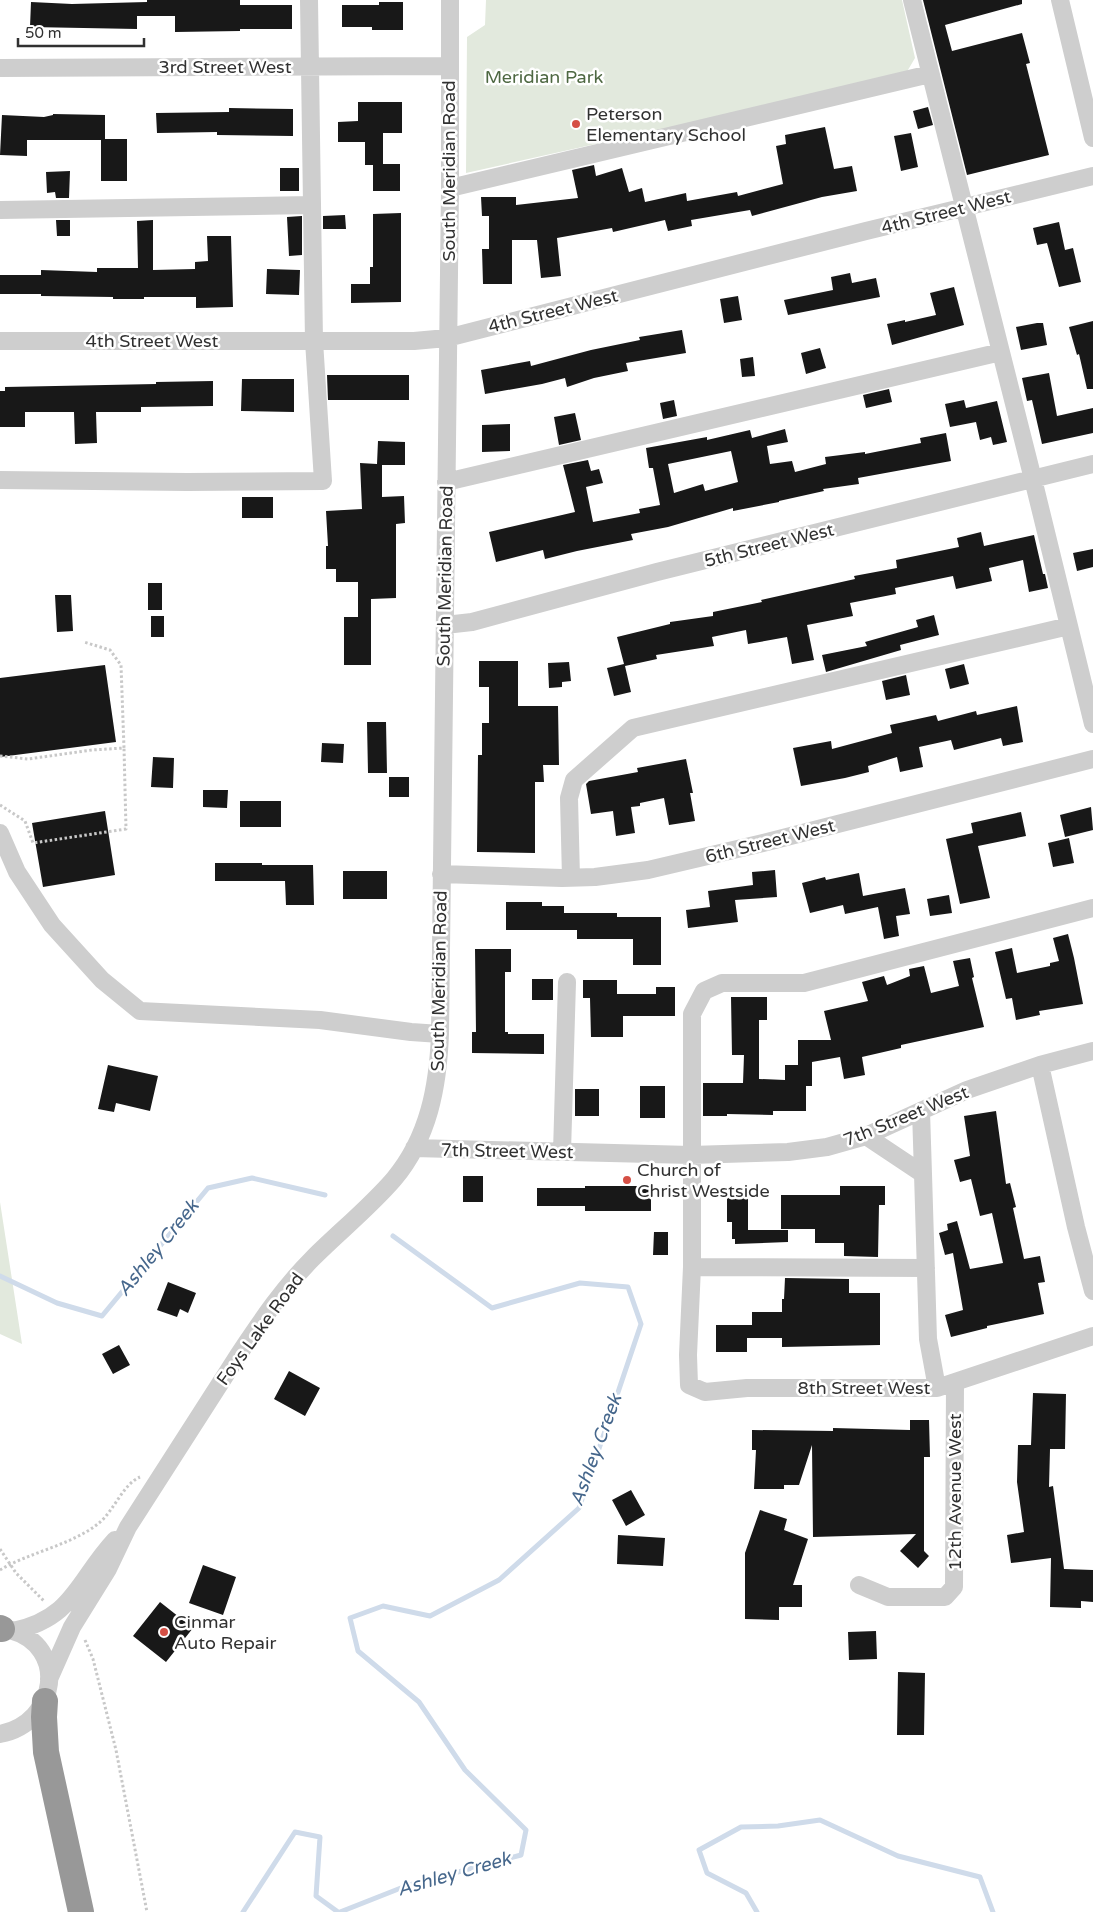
<svg xmlns="http://www.w3.org/2000/svg" width="1093" height="1912" viewBox="0 0 1093 1912" font-family="'Varela Round',sans-serif">
<style>
.green{fill:#e2e9dd}
.lines{fill:none;stroke-linecap:round;stroke-linejoin:round}
.stream{stroke:#cfdbea;stroke-width:5}
.building{fill:#181818;fill-rule:evenodd}
.path{stroke:#c8c8c8;stroke-width:3;stroke-dasharray:2.5 2.5;stroke-linecap:butt}
.minor{stroke:#cecece;stroke-width:18}
.highway{stroke:#989898;stroke-width:26}
.poi-dot{fill:#d54f45;stroke:#fff;stroke-width:2}
.labels{text-anchor:middle;dominant-baseline:central;stroke-width:5;stroke-linejoin:round;paint-order:stroke}
.street-label{font-size:18px;fill:#313131;stroke:#fff}
.park-label{font-size:18px;fill:#4e6842;stroke:#fff}
.poi-label{font-size:18px;fill:#313131;stroke:#fff;text-anchor:start}
.water-label{font-size:19px;font-style:italic;fill:#46678c;stroke:#fff}
</style>
<rect width="100%" height="100%" fill="#fff"/>
<path class="green" d="M486 0H902L915 58 905 75 466 173 467 37 485 25Z
M0 1202 22 1344 0 1334Z"/>
<g class="lines">
<path class="stream" d="M0 1276 57 1303 102 1316 208 1188 252 1178 325 1195
M243 1912 295 1832 320 1837 316 1896 338 1912
M340 1912 406 1886 521 1855 526 1830 465 1770 419 1702 358 1651 350 1618 383 1606 430 1616 499 1580 579 1508 641 1324 628 1287 580 1283 492 1308 393 1236
M757 1912 746 1893 707 1873 699 1850 741 1827 778 1826 820 1820 898 1856 980 1877 993 1912"/>
</g>
<path class="building" d="M147 0H240V5H292V29H240V31L175 32V16H137V29L30 27 31 2 72 4 147 2Z
M923 0H1022V4L945 25 952 51 1022 33 1030 63 1026 64 1049 155 967 175Z
M379 2H403V30H372V27H342V5H379Z
M358 102H402V133H383V164H400V191H373V165H365V142H338V122L358 121Z
M928 107 933 125 918 129 913 111Z
M229 108 293 109V136L217 135V132L157 133 156 113 229 112Z
M53 114 105 115V139H127V181H101V140H27V156L0 155 2 115 44 117 53 115Z
M825 127 834 169 852 166 857 191 822 197 752 216 750 210 691 220 692 226 668 231 665 220 613 232 612 228 557 238 561 276 541 278 537 240H512V284H483L482 249H489V216H482L481 197H516V205L578 198 572 170 594 165 596 176 622 168 629 192 642 188 645 202 686 193 687 201 737 192 738 196 783 184 776 146 786 144 785 135Z
M911 133 918 167 901 171 894 136Z
M280 168H299V191H280Z
M70 171 69 198H56L55 192 47 193 46 172Z
M401 213V302L351 303V284H370V267H373V214Z
M345 215 346 229H323V216Z
M302 216V255L289 256 287 217Z
M56 220H70V236H57Z
M153 220V270L195 269V262L208 261 207 236H231L233 307 196 308V297H144V299H113V297L41 296V294H0V275H41V270L97 272V268H138L137 221Z
M1059 222 1065 250 1073 248 1081 282 1059 287 1047 243 1037 245 1033 228Z
M267 269 300 270 299 295 266 294Z
M850 273 852 283 876 278 880 297 788 315 784 300 833 290 831 277Z
M954 287 964 325 892 345 887 324 905 320V322L936 315 930 293Z
M738 296 742 320 724 323 720 299Z
M1093 321V389H1087L1079 354 1077 355 1069 327Z
M1037 323H1043L1047 345 1021 350 1016 327Z
M682 330 686 353 626 363 628 371 594 378 567 387 565 378 542 384 485 394 481 370 530 361 531 366 591 350 640 340 639 337Z
M820 348 826 368 806 374 801 353Z
M753 357 755 376 742 377 740 359Z
M1049 373 1057 416 1093 408V433L1042 444 1032 400 1027 401 1022 378Z
M327 375H409V400H328Z
M242 379H294V412L241 411Z
M213 381V406L141 407V412H96L97 443 75 444 74 412H25V427H0V391H5V387L156 384V382Z
M889 389 892 402 866 408 863 395Z
M674 400 677 416 663 419 660 403Z
M964 400 966 408 997 401 1007 442 993 445 991 437 980 440 976 422 950 427 945 404Z
M575 413 581 440 559 445 554 417Z
M510 424V451L482 452V425Z
M785 429 788 442 767 446 770 464 792 461 795 472 826 464 825 457 865 452V454L921 443 920 438 946 433 951 461 858 478 859 484 823 489 824 491 779 501V502L733 511V508L668 527 631 534 633 540 577 551 545 559 543 550 496 562 489 532 575 512 563 465 588 460 591 471 599 469 603 483 586 487 593 522 640 513 639 509 660 505 653 468H649L646 448 707 437V440L750 430 752 438ZM731 451 738 482 705 491 703 484 674 493 668 464Z
M378 441 405 442V465H382V497L404 496 405 523 396 524V598L371 599V665H344V617H358V582H336V569H326V546H328L326 511 362 509 360 463 377 464Z
M242 497H273V518H242Z
M981 532 984 546 1034 535 1043 574H1045L1048 588 1029 592 1023 560 989 568 992 581 956 589 953 576 895 588 896 594 850 603 853 616 807 625 814 660 792 664 787 637 748 644 746 630 712 637 714 646 656 655 657 659 625 666 631 692 614 696 607 668 624 664 617 637 670 624V622L713 616V612L762 602 761 600 855 579 854 576 897 568 896 560 959 547 957 538Z
M1093 549V567L1077 571 1073 553Z
M148 583H162V610H148Z
M55 595H71L73 631 57 632Z
M934 615 939 635 900 645 901 650 826 672 822 655 867 646 865 642 918 627 916 620Z
M151 616H164V637H151Z
M479 661H518V706H558L559 765H543L544 782H535V853L477 852 478 755H482V723H489V687H479Z
M569 662 571 681 562 682V687L549 688 548 663Z
M964 664 969 684 950 689 945 669Z
M105 665 116 742 0 757V678Z
M906 675 910 695 886 700 882 681Z
M1017 706 1023 742 1003 746 1001 738 954 750 951 740 919 747 923 767 900 772 897 757 868 766 869 772 845 778 801 786 793 748 831 741 832 749 892 733 890 725 936 715 938 721 976 711 977 715Z
M367 722H386L387 773H368Z
M322 743 344 744 343 763 321 762Z
M153 757 174 758 173 788 151 787Z
M686 759 693 793H690L695 821 669 825 664 798 640 803V806L631 807 635 833 616 836 613 811 591 814 586 784 589 781 638 772 637 768Z
M389 777H409V797H389Z
M203 790H228L227 808 203 807Z
M240 801H281V827H240Z
M1091 807 1093 830 1065 837 1060 815Z
M105 811 115 875 43 887 32 823Z
M1021 812 1026 836 978 846 990 898 960 904 946 839 973 833 971 823Z
M1069 838 1074 863 1053 867 1048 843Z
M215 863H262V865H313L314 905H286L285 881H215Z
M775 870 777 897 735 900 738 922 688 928 686 910 710 907 708 891 753 885 752 872Z
M343 871H387V899H343Z
M859 873 863 896 905 888 910 914 896 916 899 936 884 939 878 907 845 914 843 905 810 913 802 883 825 877 826 880Z
M949 895 952 913 930 916 927 899Z
M506 902H542V906H564V913H617V917H661V965H633V939H577V930H506Z
M1068 934 1074 958 1083 1004 1039 1011 1040 1015 1016 1020 1012 998 1006 999 995 952 1012 948 1017 973 1050 966V963L1059 961 1053 938Z
M475 949H511V972H505V1032H508V1034H544V1054L472 1053V1032H476Z
M970 958 974 977 972 978 984 1027 901 1045V1048L862 1057 865 1075 844 1079 840 1057 812 1062V1086H806V1111H773V1115L727 1114V1116H703V1083H743L744 1055H732L731 997H767V1020H759V1079L785 1080V1065H798V1040H831L824 1011 868 1001 862 982 884 976 887 985 910 976 909 969 924 966 931 993 959 986 953 961Z
M532 979H553V1000H532Z
M583 980H617V994H656V987H675V1016H623V1037H591L590 998H583Z
M108 1065 158 1076 150 1111 116 1103 114 1112 98 1109Z
M640 1086H665V1118H640Z
M575 1089H599V1116H575Z
M996 1111 1006 1184 1010 1183 1016 1207 1013 1208 1024 1259 1040 1256 1045 1282 1038 1283 1044 1314 987 1326V1328L951 1337 945 1315 963 1310 953 1253 945 1255 939 1233 948 1230 947 1224 957 1221 970 1269 1003 1263 992 1213 980 1216 971 1179 960 1182 954 1160 970 1156 964 1116Z
M463 1176H483V1202H463Z
M585 1186H651V1211H585V1206H537V1188H585Z
M840 1186H885V1205H879L878 1257 844 1256V1243H815V1229H781V1195H840Z
M727 1191H748V1230H788V1242L735 1244V1239H732V1222H727Z
M654 1232H668V1255H653Z
M785 1278 849 1279V1293H880V1345L782 1347V1338H747V1352H716V1325H752V1312H782V1299H784Z
M168 1282 196 1293 188 1313 180 1309 177 1317 157 1310Z
M119 1345 130 1365 113 1374 102 1354Z
M289 1371 320 1388 305 1416 274 1399Z
M1033 1393 1066 1394 1065 1449H1050L1049 1487 1053 1486 1064 1569 1093 1570V1602L1081 1601V1608L1050 1607 1051 1558 1011 1563 1007 1535 1024 1532 1017 1482 1018 1445H1031Z
M910 1420H929L930 1457H924V1551L929 1556 918 1568 900 1551 916 1534 813 1537 812 1445 799 1485H784V1489H754L756 1450H752V1430L833 1431V1428L910 1430Z
M631 1490 645 1515 626 1526 612 1500Z
M760 1510 787 1519 784 1530 808 1539 793 1585H802V1607H779V1620L745 1619V1553Z
M618 1535 665 1538 663 1566 617 1564Z
M203 1565 236 1577 223 1615 189 1603Z
M160 1602 193 1628 166 1662 133 1636Z
M876 1631 877 1659 849 1660 848 1632Z
M898 1672 925 1673 924 1735H897Z"/>
<g class="lines">
<path class="path" d="M0 756 28 759 92 750 124 748 121 665 110 650 84 642
M0 805 25 821 33 843 126 829 124 748
M0 1549 16 1573 44 1601
M0 1570C30 1552 72 1545 99 1523 114 1511 123 1484 140 1477
M85 1640 93 1659 116 1750 147 1912"/>
<path class="minor" d="M912 0 1033 479 1093 724
M1060 0 1093 138
M0 68 450 66
M450 188 930 74
M0 210 311 205
M0 341H414L447 338 866 231 1093 176
M0 480 187 482 323 481 314 341 309 0
M446 482 1001 352
M445 625 472 622 657 572 1093 464
M0 833 17 872 52 925 102 980 140 1011 320 1020 411 1032 440 1034
M441 874 562 878 595 877 648 870 763 843 1093 759
M571 878 569 798 574 780 633 728 1069 626
M1093 908 804 983H722L704 991 692 1014V1267L688 1355 689 1385 705 1392 747 1388H937L1093 1336
M1040 1065 1076 1227 1093 1291
M921 1111 923 1174
M866 1136 923 1174 928 1339 937 1388
M414 1148 691 1155 788 1152 827 1147 866 1136 967 1090 1040 1065 1093 1051
M562 1152 567 982
M692 1267 926 1268
M859 1585 888 1597H945L954 1587 955 1383
M13 1631C74 1618 77 1581 115 1540
M49 1679 72 1627 108 1569 128 1527 239 1354C261 1321 284 1287 313 1258 339 1232 370 1207 394 1179 429 1137 438 1086 440 1034L450 188V0
M0 1734C58 1723 69 1646 10 1630"/>
<path class="highway" d="M0 1628 2 1629
M45 1701 44 1717 46 1752 81 1912"/>
</g>
<g class="poi-dot">
<circle cx="576" cy="124" r="5"/>
<circle cx="627" cy="1180" r="5"/>
<circle cx="164" cy="1632" r="5"/>
</g>
<g class="labels">
<g class="street-label">
<text x="225" y="67">3rd Street West</text>
<text transform="translate(449 171) rotate(-90)">South Meridian Road</text>
<text transform="translate(946 212) rotate(-14)">4th Street West</text>
<text transform="translate(553 311) rotate(-14)">4th Street West</text>
<text x="152" y="341">4th Street West</text>
<text transform="translate(769 545) rotate(-14)">5th Street West</text>
<text transform="translate(445 576) rotate(-89)">South Meridian Road</text>
<text transform="translate(770 841) rotate(-14)">6th Street West</text>
<text transform="translate(439 981) rotate(-89)">South Meridian Road</text>
<text transform="translate(906 1116) rotate(-22)">7th Street West</text>
<text transform="translate(507 1151) rotate(1)">7th Street West</text>
<text transform="translate(260 1329) rotate(-54)">Foys Lake Road</text>
<text x="864" y="1388">8th Street West</text>
<text transform="translate(955 1492) rotate(-90)">12th Avenue West</text>
</g>
<g class="park-label">
<text x="544" y="77">Meridian Park</text>
</g>
<g class="poi-label">
<text x="586" y="114">Peterson<tspan x="586" dy="21">Elementary School</tspan></text>
<text x="637" y="1170">Church of<tspan x="637" dy="21">Christ Westside</tspan></text>
<text x="174" y="1622">Cinmar<tspan x="174" dy="21">Auto Repair</tspan></text>
</g>
<g class="water-label">
<text transform="translate(158 1248) rotate(-51)">Ashley Creek</text>
<text transform="translate(596 1450) rotate(-70)">Ashley Creek</text>
<text transform="translate(454 1874) rotate(-16)">Ashley Creek</text>
</g>
</g>
<path d="M18 38v8h126v-8" fill="none" stroke="#313131" stroke-width="2.5"/>
<text x="25" y="38" font-size="15" fill="#313131" stroke="#ffffff" stroke-width="4" paint-order="stroke">50 m</text>
</svg>
